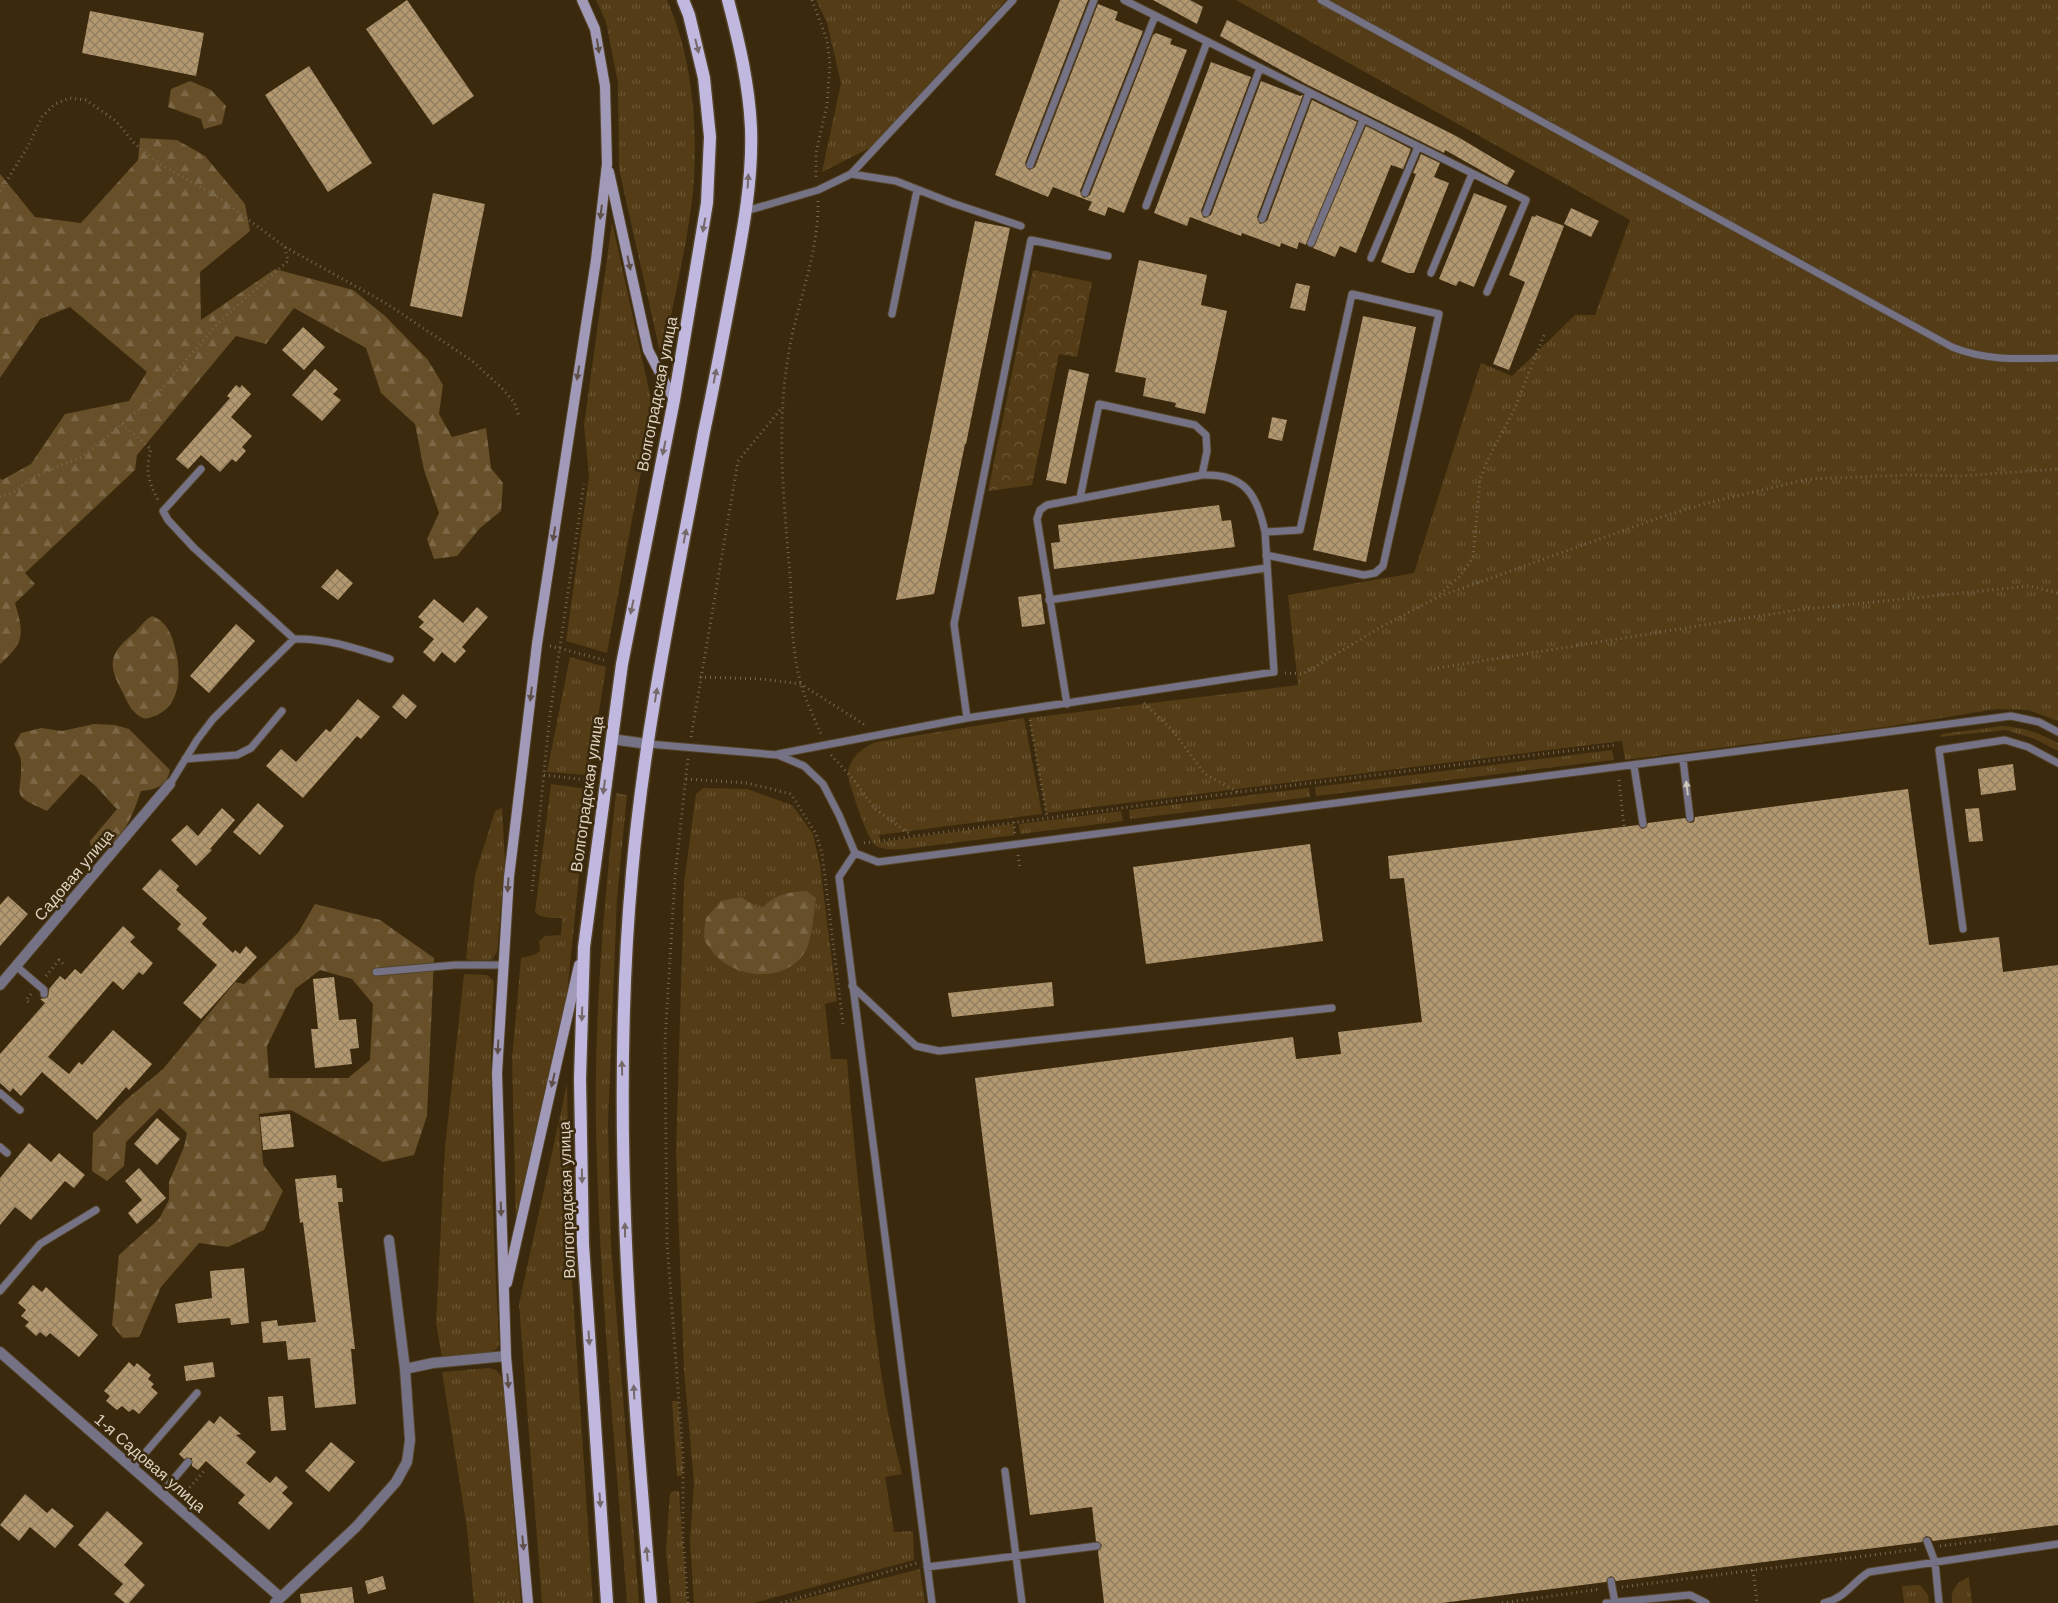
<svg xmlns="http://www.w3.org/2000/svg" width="2058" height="1603" viewBox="0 0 2058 1603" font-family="Helvetica,sans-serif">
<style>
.grass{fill:url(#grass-tufts)}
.forest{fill:url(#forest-firs);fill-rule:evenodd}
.park{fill:url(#park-crowns)}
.building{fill:url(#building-cross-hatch)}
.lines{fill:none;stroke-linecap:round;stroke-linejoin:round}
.lane-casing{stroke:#544429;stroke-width:9}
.street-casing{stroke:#544429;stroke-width:12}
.secondary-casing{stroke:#544429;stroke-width:12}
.primary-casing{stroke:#544429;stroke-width:15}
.path{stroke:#776850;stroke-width:3;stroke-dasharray:1 4;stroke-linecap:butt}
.lane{stroke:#767285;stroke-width:7}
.street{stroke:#767285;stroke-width:10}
.secondary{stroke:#a099b7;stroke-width:10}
.primary{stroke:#c0b8de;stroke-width:12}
.oneway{fill:#5e5048}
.oneway2{fill:#76696a}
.oneway3{fill:#cec4b9}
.labels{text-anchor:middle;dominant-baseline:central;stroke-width:5;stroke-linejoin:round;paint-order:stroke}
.street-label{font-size:16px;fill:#ddd2c2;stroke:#3a290c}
</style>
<defs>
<pattern id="grass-tufts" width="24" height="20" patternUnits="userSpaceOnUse" patternTransform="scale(1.25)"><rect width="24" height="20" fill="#533c16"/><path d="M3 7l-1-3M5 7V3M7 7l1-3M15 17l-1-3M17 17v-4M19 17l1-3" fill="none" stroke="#6b5736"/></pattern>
<pattern id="forest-firs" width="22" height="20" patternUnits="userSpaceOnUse" patternTransform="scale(1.25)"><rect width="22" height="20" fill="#674f29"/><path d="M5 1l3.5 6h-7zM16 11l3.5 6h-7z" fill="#7c6746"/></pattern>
<pattern id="park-crowns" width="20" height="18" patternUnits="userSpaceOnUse" patternTransform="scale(1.25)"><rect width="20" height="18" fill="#533c16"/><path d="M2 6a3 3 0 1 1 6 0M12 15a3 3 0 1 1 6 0" fill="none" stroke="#6b5736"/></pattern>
<pattern id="building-cross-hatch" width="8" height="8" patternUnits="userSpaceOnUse" patternTransform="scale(1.25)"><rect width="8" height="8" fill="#b39870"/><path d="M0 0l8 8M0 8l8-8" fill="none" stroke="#917d60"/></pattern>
</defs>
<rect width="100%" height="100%" fill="#3a290c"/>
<path class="grass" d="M596 0H667C694 60 699 136 692 201 685 255 672 308 662 361L619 169 618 83 606 22Z
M816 0H1006L870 148 822 172 841 83 827 23Z
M1236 0H2058V721L2028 710 1997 709 1885 727 1625 760 1622 741 1046 813 1029 718 1298 685 1288 595 1414 573 1481 363 1512 376 1575 315H1595L1630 220Z
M612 222 653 408 607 653 566 641 589 476 584 425Z
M570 657 606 667 589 775 547 772Z
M1024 718 1042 814 879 835 881 842 1013 824 1015 835 905 849C895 849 884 851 875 845 868 840 847 780 848 772 850 757 863 747 876 742Z
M2002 726C2023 727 2039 733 2058 743V751L2035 739 2006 730 1939 737 1942 734Z
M1612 750 1614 760 1316 796 1315 787Z
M551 784 588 789 567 994 516 1226 512 1059 521 958 534 955 540 951 539 941 545 936 561 935 562 918C553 918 541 919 535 912Z
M703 788 747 789 792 805 813 834 820 865 837 1001 825 1004 831 1059H847C853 1138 861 1215 871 1294 878 1355 886 1415 902 1474L885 1477 894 1532 913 1531 914 1560 754 1603H694L690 1542 694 1484 684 1370 676 1152 684 883 696 794Z
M1309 788 1310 797 1130 819 1129 810Z
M616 793 627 795 617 898 608 1124 611 1244 639 1603H627C615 1444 599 1286 596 1127 594 1015 604 904 616 793Z
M502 808 505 861 497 952 492 960 474 961 466 959 475 875 495 811Z
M1121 811 1123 821 1020 834 1019 824Z
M464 974 487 975 494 981C487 1102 493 1223 499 1344L497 1349 488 1353 442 1358 436 1323 445 1147Z
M567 1084 570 1248 593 1603H542L519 1304Z
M489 1368 496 1370 503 1378 521 1603H474L467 1528 442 1372Z
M672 1401H678L683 1470 682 1476H677Z
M674 1491H679L687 1603H671L666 1549 670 1493Z
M920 1569 925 1603H787Z
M1969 1577 1972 1603H1952C1950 1590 1957 1582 1969 1577Z
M1920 1585 1928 1595 1929 1603H1904L1902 1586Z"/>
<path class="forest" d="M190 81 211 90 226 106 222 124 204 129 201 119 168 107 171 89Z
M140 138 177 140 205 156 245 204 250 231 200 272 201 320 275 269 353 290 385 316 428 360 443 385 439 414 452 437 486 428 491 468 503 483 501 511 480 528 457 556 434 559 427 539 439 513 424 470 415 424 381 393 366 348 294 308 266 344 236 336 137 455 135 470 25 573 35 584 15 603C24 634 25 642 0 664V478L2 480 31 464 65 414 129 401 147 372 70 307 40 319 0 378V174L35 217 81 223 138 160Z
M152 616C166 621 172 634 175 648 181 670 182 704 157 715 153 716 148 720 143 718 133 714 128 704 124 695 109 667 106 656 133 634 140 628 143 621 152 616Z
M94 724 115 725 129 729 170 770C167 786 155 790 141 791 133 814 121 851 91 848L90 841 117 809C105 797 95 783 81 774L47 811C7 793 23 797 21 762 21 756 16 749 14 744L21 733 41 728 62 731Z
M806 891 816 898C814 911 812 939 806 950 787 985 733 979 712 951 710 948 706 944 705 941 703 935 705 925 706 918L721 901 741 897 757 907H763C776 894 789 892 806 891Z
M315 904 380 920 434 958 427 1116 414 1155 383 1162 291 1110 259 1114 263 1164 283 1191 264 1230 228 1247 199 1243 161 1287 139 1337 123 1338 112 1325 119 1255 159 1219 169 1200V1182L184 1147 187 1133 160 1108 126 1142 124 1166 107 1181 92 1171 93 1133 127 1099 163 1069 235 982 244 984 298 933ZM320 970 352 979 373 1004 370 1060 348 1078H269L267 1046 295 989Z"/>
<path class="park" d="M1033 270 1092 282 1077 357 1059 354 1032 485 988 491Z"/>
<path class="building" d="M407 0 474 96 433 125 366 29Z
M1060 0H1088L1025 163 1029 170 1035 167 1098 4 1118 12 1115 20 1143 31 1080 191 1084 198 1090 195 1153 35 1156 33 1172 39 1170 44 1187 50 1124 213 1108 207 1105 216 1088 210 1092 202 1053 187 1048 197 995 175Z
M1153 0H1190L1203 7 1197 24Z
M90 11 204 33 196 76 82 53Z
M1227 20 1458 137 1515 171 1507 185 1445 150 1444 153 1306 84 1220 36Z
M1211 62 1251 77 1201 211 1204 218 1211 215 1261 81 1300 96 1303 95 1257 217 1260 224 1267 221 1312 100 1357 122 1306 245 1299 242 1297 249 1281 243 1280 247 1242 233 1241 236 1190 217 1187 226 1154 213Z
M309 66 372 163 328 192 265 95Z
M1366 126 1411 149 1403 169 1391 165 1356 253 1340 246 1335 257 1313 248Z
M1421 154 1440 163 1434 177 1449 183 1414 273H1408L1381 262 1416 174 1413 173Z
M433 193 485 204 462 317 410 306Z
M1474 193 1507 206 1474 287 1459 281 1456 286 1439 279Z
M1571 208 1599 221 1591 237 1564 224Z
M1536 215 1564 226 1509 370 1493 364 1525 282 1509 275 1532 216 1535 217Z
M975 221 1010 228 966 444H965L934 594 896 600Z
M1139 260 1207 275 1201 305 1227 311 1205 414 1175 407 1176 403 1143 396 1146 378 1115 372Z
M1296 283 1310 286 1305 311 1290 308Z
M1363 316 1416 327 1366 562 1313 550Z
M303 327 325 347 304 370 282 350Z
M315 369 338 389 333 394 341 400 322 421 292 395Z
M1069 369 1089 374 1066 484 1046 480Z
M236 385 240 388 242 385 251 394 231 417 252 436 242 447 246 451 236 462 232 459 220 472 201 455 188 469 176 459 230 398 227 396Z
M1272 417 1287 420 1282 441 1268 438Z
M1219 505 1222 521 1231 520 1235 547 1054 569 1051 543 1060 542 1058 525Z
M337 569 353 583 338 600 321 587Z
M1041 594 1045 624 1022 627 1018 597Z
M434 599 463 623 477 607 488 617 462 647 466 651 455 663 442 652 434 662 423 652 434 639 419 627 424 622 418 617Z
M236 624 255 641 209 693 190 676Z
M403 694 417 706 406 719 392 707Z
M358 699 380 717 361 739 357 736 303 798 266 766 281 749 296 762 326 729 330 732Z
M2013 764 2016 790 1981 795 1978 769Z
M1908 789 1929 945 1999 937 2003 972 2058 965V1525L1933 1541 1930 1537 1926 1536 1922 1542 1616 1581 1611 1576 1606 1582 1442 1603H1104L1098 1551 1102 1545 1096 1541 1092 1507 1030 1515 975 1078 1293 1037 1296 1059 1341 1054 1338 1032 1422 1022 1404 878 1390 879 1388 856 1638 825 1643 829 1648 823 1685 818 1690 823 1694 822 1695 817Z
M258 803 284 826 260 855 233 832Z
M222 808 235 820 210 849 212 850 196 866 171 840 187 825 198 836Z
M1979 808 1983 841 1969 842 1965 809Z
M1310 844 1323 941 1146 964 1133 867Z
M160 869 179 886 176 890 207 918 202 924 233 953 235 950 240 954 246 946 257 957 201 1019 183 1003 217 965 177 929 181 924 142 889Z
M8 896 28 914 0 946V905Z
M123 926 135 937 130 942 153 963 143 975 139 972 123 990 113 981 48 1057 69 1074 79 1062 82 1065 113 1030 152 1064 129 1090 126 1087 97 1120 42 1072 21 1096 13 1088 10 1092 0 1083V1054L45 1003 40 999 48 997 49 989 60 976 65 980 75 969 81 974Z
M334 977 339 1020 356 1019 359 1048 350 1049 352 1064 315 1068 311 1029H318L313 979Z
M1052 982 1054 1006 952 1017 948 993Z
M290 1114 294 1147 263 1150 260 1117Z
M157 1118 180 1139 157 1165 134 1144Z
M29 1143 51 1162 59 1153 85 1175 74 1188 65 1181 31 1220 15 1207 0 1225V1178Z
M139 1168 166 1198 137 1224 128 1213 142 1200 125 1181Z
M336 1175 337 1188H342L343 1202H338L355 1349H351L356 1404 315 1408 310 1358 288 1360 286 1341 263 1343 261 1322 277 1320 278 1326 316 1322 303 1222 300 1223 295 1179Z
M244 1268 249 1323 231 1325 230 1318 178 1323 175 1304 212 1298 210 1271Z
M33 1285 42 1292 46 1287 98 1335 79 1357 50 1333 46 1337 40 1332 36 1336 25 1326 29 1322 21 1316 26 1310 18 1303Z
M129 1362 134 1367 137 1363 151 1375 148 1379 154 1384 151 1387 158 1393 139 1414 133 1409 129 1412 122 1406 117 1410 106 1401 110 1396 104 1391Z
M213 1362 215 1377 186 1381 184 1366Z
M283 1396 286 1430 271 1431 268 1397Z
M220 1416 241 1434 236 1435 256 1452 246 1463 270 1483 276 1476 288 1487 282 1493 293 1503 269 1530 238 1503 245 1495 206 1461 198 1470 192 1466V1458L184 1459 179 1454 209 1420 214 1424Z
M331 1442 355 1462 329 1492 305 1471Z
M25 1494 47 1513 52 1508 74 1526 55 1548 30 1527 19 1541 0 1525Z
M107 1511 143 1543 124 1565 145 1585 129 1603H125L114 1594 123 1584 78 1545Z
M383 1576 386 1589 368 1594 365 1581Z
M352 1587 354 1603H301L300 1594Z"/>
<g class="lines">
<g class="lane-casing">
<path id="lane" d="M1124 0 1526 200 1487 292
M1321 0 1952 347C1986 361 2021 359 2058 358
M1030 165 1094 0
M851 174 896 181 952 203 1021 226
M1085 193 1155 16
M1146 206 1207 42
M746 211 818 190 851 174 1013 0
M1206 213 1260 68
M1262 219 1309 93
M1311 243 1363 120
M1371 258 1418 147
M1431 273 1472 174
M892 314 917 190
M1080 498 1099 404 1195 425 1206 435 1207 451 1202 475
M1265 532 1300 530 1352 294 1439 314 1383 566 1375 573 1364 575 1266 555
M1049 600 1266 568
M294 639C328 638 358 649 390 659
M967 718 954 624 1031 240 1108 256
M648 744 778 755 804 766 823 784 839 815 855 853 878 862 2011 716 2039 722 2058 732
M778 754 967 718 1274 672 1265 532C1257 494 1244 473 1202 475L1047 505 1040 510 1037 519 1067 704
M185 759 237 755 251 748 282 711
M1683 759 1690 818
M1634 766 1643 824
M170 784 197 740 213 719 294 639 194 548 168 520 163 511 201 469
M855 853 839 877 932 1603
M1963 929 1939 750 2005 740 2028 747 2058 763
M16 966 44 990V994
M376 972 455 965H503
M852 986 916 1046 939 1051 1332 1008
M0 1093 20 1110
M0 1147 7 1153
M0 1291 40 1244 96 1210
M132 1468 197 1393
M1005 1471 1022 1603
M162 1493 188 1462
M1927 1541 1935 1562 1939 1603
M927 1567 1097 1546
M1611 1581 1615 1603
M1606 1603 1690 1595 1706 1603
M1824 1603C1847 1597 1851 1583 1869 1572L2058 1544"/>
</g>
<g class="street-casing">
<path id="street" d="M611 739 648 744
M0 985 170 784
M0 1352 280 1597
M405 1369 433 1363 506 1356
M275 1603 356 1527 396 1482 407 1462 410 1440 405 1369 389 1240"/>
</g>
<g class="secondary-casing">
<path id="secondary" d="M609 172 648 350 674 400
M507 1283 579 965
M528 1603 506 1356 497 1073 509 877 514 836 537 644 596 260 607 164 605 86 595 29 582 0"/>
</g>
<g class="primary-casing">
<path id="primary" d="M607 1603 583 1245 580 1079 584 947 622 664 674 400 707 203 710 137 704 78 689 15 683 0
M651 1603C631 1360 610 1116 632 873 645 725 677 578 704 432 714 385 723 337 732 289 742 236 753 182 751 128 749 84 739 42 728 0"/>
</g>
<path class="path" d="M812 0 827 40 830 64 827 105 816 153V178
M0 191 26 150 42 117 55 104 70 98 86 100 116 121 135 144 160 164 218 197 285 247 288 261 219 322 155 396 122 424 83 456 32 478 14 492 0 497
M818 201C819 255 796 304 788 357 776 430 784 502 790 575 792 611 791 650 801 684 806 701 814 718 821 734
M285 247 384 302 471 360 501 387 514 402 519 416
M122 424 151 449C145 470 148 481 158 500
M1440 594 1459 577 1473 558 1480 479 1487 461 1515 408 1544 335
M550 646 604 660
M1438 668 1797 610 2029 586 2058 593
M1285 673 1303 674 1381 627 1438 597 1661 517 1707 503 1809 479 1907 475 1960 476 2058 469
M700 677 762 679 801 684 865 725
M1144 703 1173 731 1205 774 1238 792
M1030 720 1047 817
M691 737 738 461 781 409
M831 755 853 779 875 809 911 835
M544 775 587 780
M686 779 747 783 791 794 816 834 822 853 843 1024
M1619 780 1624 826
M1014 822 1015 834
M864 843 1239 792 1615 745
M1018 855 1020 869
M532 891 550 714 584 484
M46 976 59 960 64 965
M31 994 26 1000 31 1004
M183 1495 206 1469
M1940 1546 1995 1539
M1753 1570 1757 1603
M1622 1587 1919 1549
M498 1603 515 1602
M688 1603 683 1541V1456L667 1242 665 1041 675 877 688 758
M781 1603 917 1563
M1502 1603 1601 1589"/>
<use href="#lane" class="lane"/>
<use href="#street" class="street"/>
<use href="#secondary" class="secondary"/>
<use href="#primary" class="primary"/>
</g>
<defs><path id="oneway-solid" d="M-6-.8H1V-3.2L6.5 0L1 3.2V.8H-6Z" transform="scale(1.25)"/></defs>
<g class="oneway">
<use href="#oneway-solid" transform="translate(598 46) rotate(81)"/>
<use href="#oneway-solid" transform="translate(601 212) rotate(97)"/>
<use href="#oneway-solid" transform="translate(629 263) rotate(78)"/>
<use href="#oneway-solid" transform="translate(578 373) rotate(99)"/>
<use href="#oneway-solid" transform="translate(554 534) rotate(99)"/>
<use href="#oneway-solid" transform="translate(531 694) rotate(97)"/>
<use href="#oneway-solid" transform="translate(508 885) rotate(94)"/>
<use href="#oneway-solid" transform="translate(498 1047) rotate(93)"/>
<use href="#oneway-solid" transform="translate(553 1080) rotate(103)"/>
<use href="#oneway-solid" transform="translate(501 1209) rotate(88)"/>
<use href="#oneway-solid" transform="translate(508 1381) rotate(85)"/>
<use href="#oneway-solid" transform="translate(523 1543) rotate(85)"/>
</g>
<g class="oneway2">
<use href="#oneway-solid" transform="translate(697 46) rotate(76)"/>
<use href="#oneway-solid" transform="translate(748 181) rotate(-87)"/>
<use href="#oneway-solid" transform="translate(704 225) rotate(100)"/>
<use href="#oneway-solid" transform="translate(715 376) rotate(-79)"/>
<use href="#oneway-solid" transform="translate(664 448) rotate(102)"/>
<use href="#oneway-solid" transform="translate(685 536) rotate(-79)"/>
<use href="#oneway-solid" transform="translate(632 607) rotate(102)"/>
<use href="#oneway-solid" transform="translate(656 695) rotate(-81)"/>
<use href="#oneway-solid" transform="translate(604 787) rotate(98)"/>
<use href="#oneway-solid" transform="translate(582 1014) rotate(92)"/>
<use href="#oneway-solid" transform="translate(622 1068) rotate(-91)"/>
<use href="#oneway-solid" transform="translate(582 1176) rotate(89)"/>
<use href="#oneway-solid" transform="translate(625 1230) rotate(-91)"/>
<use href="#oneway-solid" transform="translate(589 1338) rotate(86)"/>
<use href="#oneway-solid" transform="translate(634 1392) rotate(-93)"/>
<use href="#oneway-solid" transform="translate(600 1500) rotate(86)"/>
<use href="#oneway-solid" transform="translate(647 1554) rotate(-95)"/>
</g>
<use class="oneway3" href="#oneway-solid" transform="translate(1687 788) rotate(-97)"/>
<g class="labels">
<g class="street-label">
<text transform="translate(657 394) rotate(-79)">Волгоградская улица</text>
<text transform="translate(587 794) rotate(-82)">Волгоградская улица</text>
<text transform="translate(74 875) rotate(-50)">Садовая улица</text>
<text transform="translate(567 1200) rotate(-92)">Волгоградская улица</text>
<text transform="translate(150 1463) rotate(41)">1-я Садовая улица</text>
</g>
</g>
</svg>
